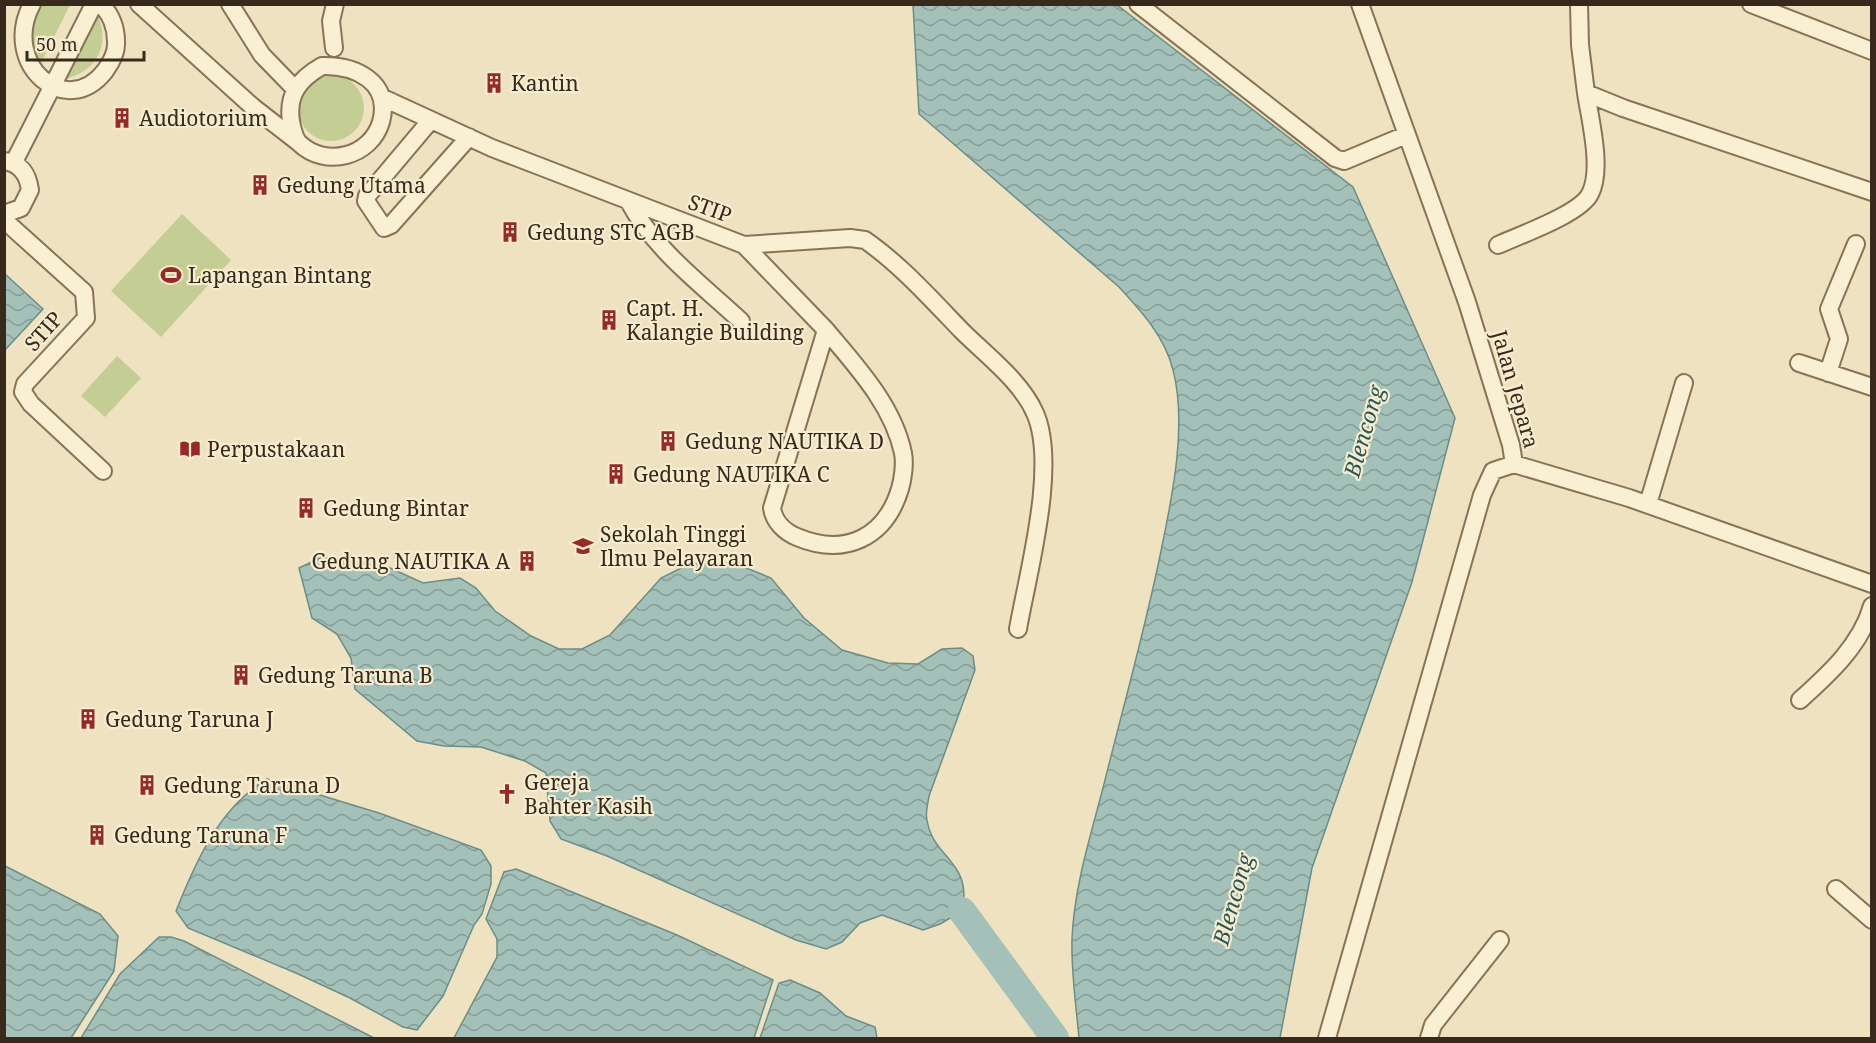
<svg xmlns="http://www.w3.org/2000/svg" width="1876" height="1043" viewBox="0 0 1876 1043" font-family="'Noto Serif',serif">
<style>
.green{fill:#c4cd94}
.water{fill:url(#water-waves);stroke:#6a8e87;stroke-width:1.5}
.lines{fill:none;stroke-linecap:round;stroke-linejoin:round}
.river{stroke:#a3c1b9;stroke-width:28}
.minor-casing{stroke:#887357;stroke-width:20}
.minor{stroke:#f9efd3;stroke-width:16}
.labels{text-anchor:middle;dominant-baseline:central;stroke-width:4.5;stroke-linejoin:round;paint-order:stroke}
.poi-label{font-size:21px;fill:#372a1c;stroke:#f6eccf;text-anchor:start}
.street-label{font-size:21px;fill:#372a1c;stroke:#f6eccf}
.water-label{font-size:22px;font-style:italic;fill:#2b5756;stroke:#f6eccf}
</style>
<defs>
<pattern id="water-waves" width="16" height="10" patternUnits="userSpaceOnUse" patternTransform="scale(1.5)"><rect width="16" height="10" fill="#a3c1b9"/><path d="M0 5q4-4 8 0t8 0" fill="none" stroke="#869d96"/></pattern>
</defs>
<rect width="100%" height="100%" fill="#efe2c0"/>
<path class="green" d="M38 5H70L36 73 25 19Z
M97 13C112 47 95 75 59 80Z
M298 108a33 33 0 1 1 66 0a33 33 0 1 1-66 0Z
M182 214 231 260 161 337 111 291Z
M117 356 141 378 105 417 81 396Z"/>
<path class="water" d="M913 5H1117L1353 187 1455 418 1412 582 1312 868 1280 1038H1079C1076 1005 1071 972 1072 939 1074 888 1090 838 1103 788 1123 707 1146 627 1162 546 1173 493 1187 423 1173 370 1165 337 1142 312 1119 287L919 114Z
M4 273 43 309 5 350H4Z
M322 557 388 567 423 583 460 578 476 588 495 611 531 636 559 649H582L610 635 661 578 689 564 734 563 771 578 804 618 842 650 888 663 918 664 942 649 962 648 973 656 975 670 929 796C928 803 925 813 927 820 933 859 973 861 962 911L940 924 923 930 882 915 860 923 842 942 826 949 796 940 607 856 561 839 550 821 546 773 525 761 481 747 444 746 417 741 355 689 351 658 337 634 312 618 299 568Z
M267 779 379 813 481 850 491 866V884L482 914 474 925 443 996 417 1030 403 1027 350 998 296 973 188 928 176 911C196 861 219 808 267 779Z
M5 866 100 914 118 936 114 971 71 1038H5Z
M516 869 677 935 773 980 754 1038H454L497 957V939L486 919 504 872Z
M159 937H171L184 941 374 1038H81L120 974Z
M790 980 820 993 846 1016 875 1027 877 1038H760L779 983Z"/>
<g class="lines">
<path class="river" d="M962 911 1055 1038"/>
<g class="minor-casing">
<path id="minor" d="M32 4C0 64 66 121 105 71 111 63 117 52 116 41 116 28 111 13 100 4
M139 4 253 107 298 142
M230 4 262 55 295 89
M1138 4 1335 158 1344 161 1406 135
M1360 4 1467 302 1511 445 1514 464 1629 498 1872 584
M1579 4 1580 45 1586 93 1623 108 1872 192
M1751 4 1872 51
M334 48 331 21 335 4
M322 66C355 65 392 82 381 122 371 156 326 169 299 143 295 139 292 128 291 121 287 95 299 79 322 66Z
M381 97 492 148 744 245 826 330 772 508C774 522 785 532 797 537 845 557 885 538 900 489 903 479 905 463 903 453 893 405 856 366 826 330
M431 120 367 196 366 201 384 228 391 225 469 137
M4 161C21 163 28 175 30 190L21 208 4 214
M14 162 94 4
M629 202C655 250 701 284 741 321
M4 220 84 292 86 318 25 384 23 392 31 404 103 471
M744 245 850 238 865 240C901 265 932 300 962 331 986 355 1021 381 1035 413 1058 465 1028 572 1018 629
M1498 245C1520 235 1580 214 1590 194 1603 170 1590 119 1586 93
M1799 363 1872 387
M1828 373 1839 339 1829 309 1856 244
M1648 504 1684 383
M1800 700C1829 674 1861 645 1872 606
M1836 889 1872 920
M1327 1038 1482 495 1493 471 1514 464
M1429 1038 1433 1025 1500 940"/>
</g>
<use href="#minor" class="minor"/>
</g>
<defs>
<g id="building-bare" transform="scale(1.62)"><path d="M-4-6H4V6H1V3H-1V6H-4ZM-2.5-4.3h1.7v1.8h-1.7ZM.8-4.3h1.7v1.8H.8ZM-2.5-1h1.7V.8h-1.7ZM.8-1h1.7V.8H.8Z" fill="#982926" stroke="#f6eccf" stroke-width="2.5" paint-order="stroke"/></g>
<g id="stadium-bare" transform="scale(1.62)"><path d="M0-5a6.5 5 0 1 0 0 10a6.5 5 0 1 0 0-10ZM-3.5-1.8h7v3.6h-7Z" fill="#982926" stroke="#f6eccf" stroke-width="2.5" paint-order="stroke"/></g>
<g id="library-bare" transform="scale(1.62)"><path d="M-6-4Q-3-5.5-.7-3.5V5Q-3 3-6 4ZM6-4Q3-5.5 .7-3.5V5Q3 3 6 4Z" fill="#982926" stroke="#f6eccf" stroke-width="2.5" paint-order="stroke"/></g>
<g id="university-bare" transform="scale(1.62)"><path d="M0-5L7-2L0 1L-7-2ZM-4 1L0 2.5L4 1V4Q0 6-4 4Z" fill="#982926" stroke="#f6eccf" stroke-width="2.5" paint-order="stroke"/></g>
<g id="church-bare" transform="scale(1.62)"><path d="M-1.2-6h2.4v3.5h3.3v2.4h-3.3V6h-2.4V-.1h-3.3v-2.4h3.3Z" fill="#982926" stroke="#f6eccf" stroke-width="2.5" paint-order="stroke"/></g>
</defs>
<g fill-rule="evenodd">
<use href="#building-bare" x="494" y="83"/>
<use href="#building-bare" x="122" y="118"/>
<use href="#building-bare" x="260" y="185"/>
<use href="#building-bare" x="510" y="232"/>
<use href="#stadium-bare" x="171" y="275"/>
<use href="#building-bare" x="609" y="320"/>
<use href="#building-bare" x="668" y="441"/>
<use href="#library-bare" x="190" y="449"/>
<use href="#building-bare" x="616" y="474"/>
<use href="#building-bare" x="306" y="508"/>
<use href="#university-bare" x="583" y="546"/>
<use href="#building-bare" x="527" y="561"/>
<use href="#building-bare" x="241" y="675"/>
<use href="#building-bare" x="88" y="719"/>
<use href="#building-bare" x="147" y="785"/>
<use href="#church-bare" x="507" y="794"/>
<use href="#building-bare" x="97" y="835"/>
</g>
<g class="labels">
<g class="poi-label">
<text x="511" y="83">Kantin</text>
<text x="139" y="118">Audiotorium</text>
<text x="277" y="185">Gedung Utama</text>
<text x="527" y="232">Gedung STC AGB</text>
<text x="188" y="275">Lapangan Bintang</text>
<text x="626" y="308">Capt. H.<tspan x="626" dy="24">Kalangie Building</tspan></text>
<text x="685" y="441">Gedung NAUTIKA D</text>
<text x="207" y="449">Perpustakaan</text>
<text x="633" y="474">Gedung NAUTIKA C</text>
<text x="323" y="508">Gedung Bintar</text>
<text x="600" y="534">Sekolah Tinggi<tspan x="600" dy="24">Ilmu Pelayaran</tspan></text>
<text x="510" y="561" text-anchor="end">Gedung NAUTIKA A</text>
<text x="258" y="675">Gedung Taruna B</text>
<text x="105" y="719">Gedung Taruna J</text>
<text x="524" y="782">Gereja<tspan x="524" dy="24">Bahter Kasih</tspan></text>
<text x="164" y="785">Gedung Taruna D</text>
<text x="114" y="835">Gedung Taruna F</text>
</g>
<g class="street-label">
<text transform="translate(710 208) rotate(20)">STIP</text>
<text transform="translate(43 331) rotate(-48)">STIP</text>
<text transform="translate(1516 389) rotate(74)">Jalan Jepara</text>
</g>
<g class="water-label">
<text transform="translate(1363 431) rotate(-74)">Blencong</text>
<text transform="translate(1232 899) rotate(-74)">Blencong</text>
</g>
</g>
<rect width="1876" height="1043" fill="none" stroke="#372a1c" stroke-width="12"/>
<path d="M27 51v9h117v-9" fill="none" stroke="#372a1c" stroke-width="3"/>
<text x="36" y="51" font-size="18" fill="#372a1c" stroke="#f6eccf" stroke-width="4.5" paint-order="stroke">50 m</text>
</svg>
